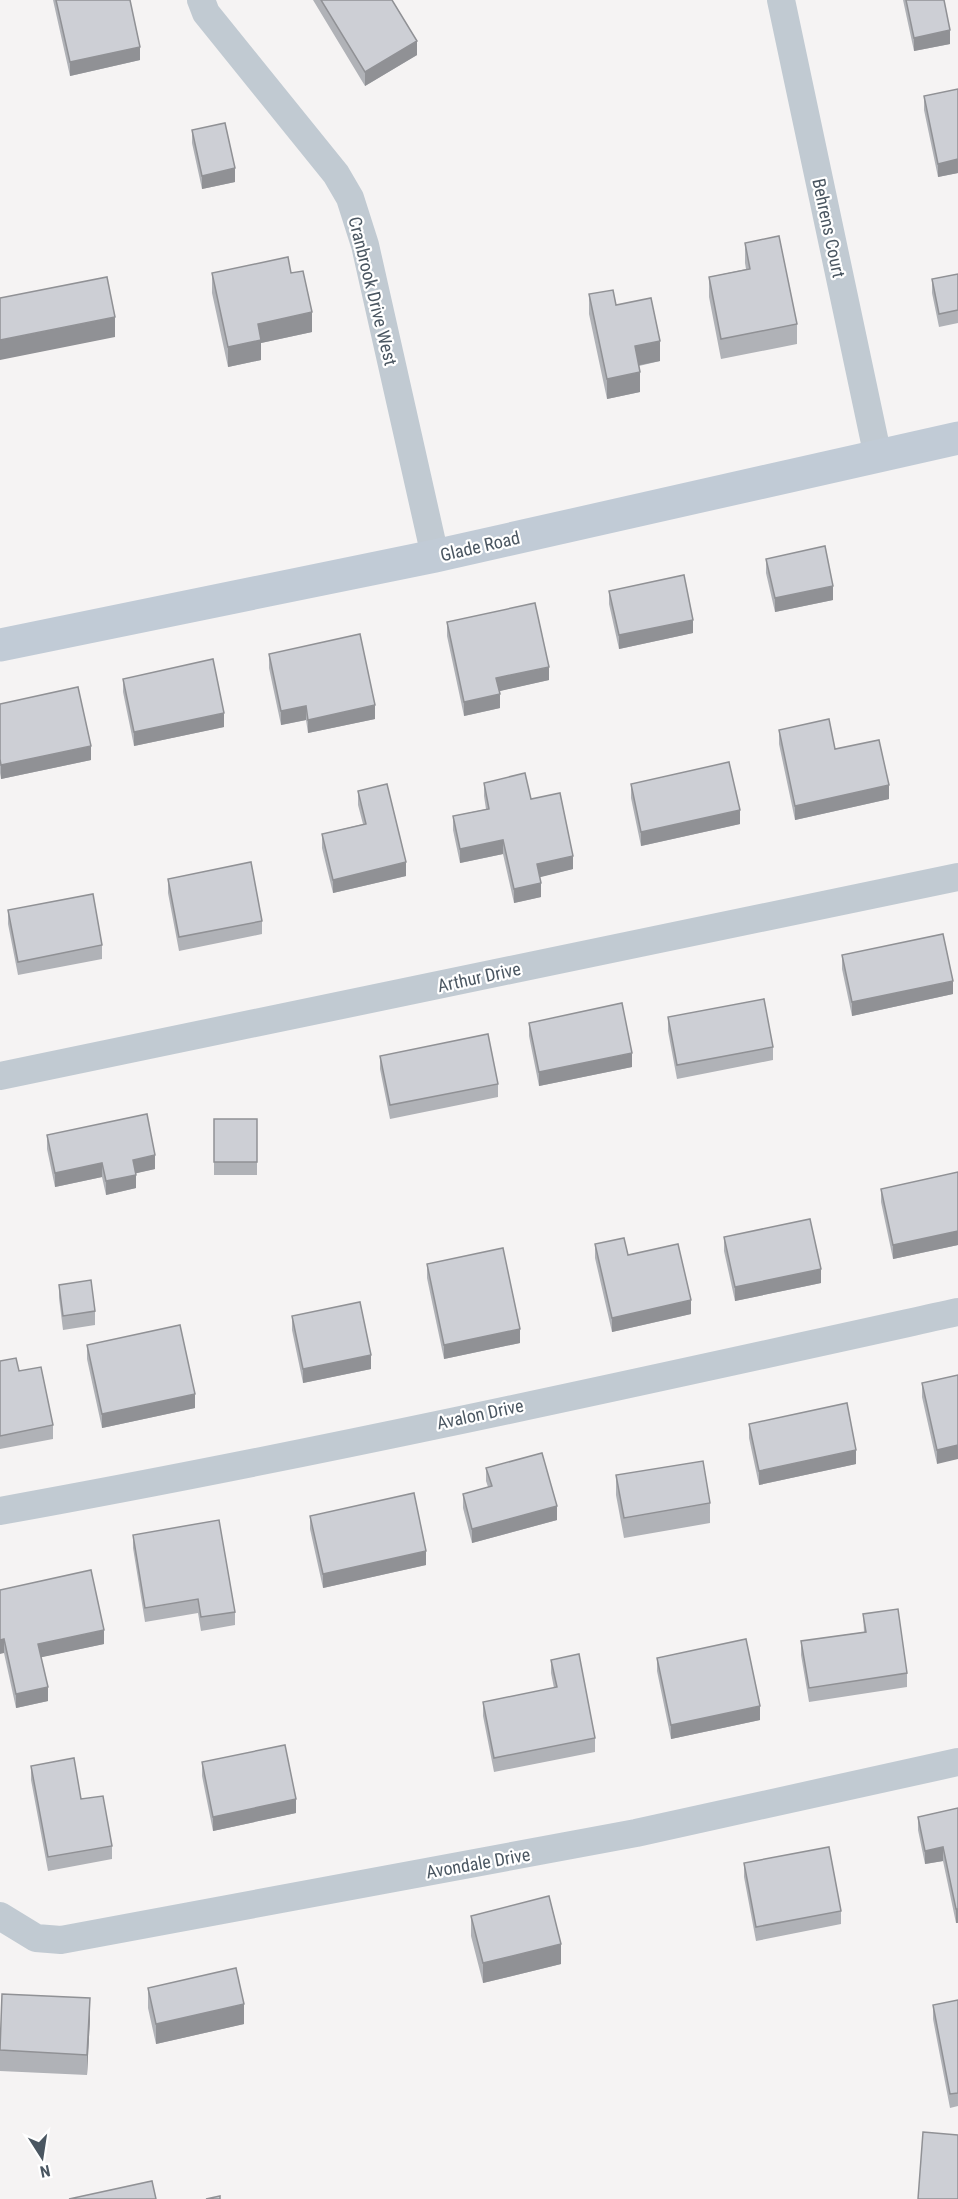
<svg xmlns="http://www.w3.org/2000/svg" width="958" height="2199" viewBox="0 0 958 2199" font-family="'Roboto Condensed',sans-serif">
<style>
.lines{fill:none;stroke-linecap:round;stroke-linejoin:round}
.minor{stroke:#c1cad2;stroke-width:28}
.secondary{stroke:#c1cbd6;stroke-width:33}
.wall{fill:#b0b2b7}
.shaded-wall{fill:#909195}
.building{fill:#cdcfd5;stroke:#909195;stroke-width:1.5}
.labels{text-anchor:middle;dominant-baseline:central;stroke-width:4.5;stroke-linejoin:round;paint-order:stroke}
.street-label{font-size:18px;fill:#4a5661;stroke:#fff}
</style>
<rect width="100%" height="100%" fill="#f5f3f3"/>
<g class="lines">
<path class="minor" d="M201 0 206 13 336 174 350 198 365 245 435 556
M781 0 878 457
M0 1076 958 877
M0 1511C321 1453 640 1382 958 1312
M0 1916 36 1938 61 1940 636 1833 958 1762"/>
<path class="secondary" d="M0 645 435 556 958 438"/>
</g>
<path class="wall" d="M53 0H130L140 60 70 76Z
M313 0H392L417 55 365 86Z
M903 0H944L950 44 914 51Z
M958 89V173L938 177 924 110V96Z
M192 130 235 182 202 189 192 143Z
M745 243 797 324V344L721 359 709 297V277L746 269 745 263Z
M212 273H291L312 332 261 343V360L228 367 212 293Z
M958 274V323L939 327 932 293V279Z
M589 294 616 305 660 361 639 366 640 392 607 399 589 314Z
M766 559 833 600 775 612 766 573Z
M609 591 693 633 619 649 609 604Z
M447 622 549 680 499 691 500 708 464 716 447 636Z
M269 654 375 719 308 733 306 720 281 725 269 668Z
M123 679 224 727 134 746 123 692Z
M0 704 91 760 1 779 0 773Z
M779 730 835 749 889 799 795 820 779 744Z
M484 783 531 799 573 869 539 877 541 897 514 903 503 854 460 863 453 830V816L486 809 484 796Z
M631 784 740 824 641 846 631 798Z
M358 791 406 876 333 893 322 848V834L363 824 358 805Z
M168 879 262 921V934L179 951 168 893Z
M8 910 102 945V959L18 975 8 924Z
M842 955 953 994 852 1016 842 969Z
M668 1017 773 1047V1060L677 1079 668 1031Z
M529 1023 632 1067 539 1086 529 1036Z
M380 1056 498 1084V1097L390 1119 380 1069Z
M214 1119H257V1175H214Z
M47 1135 155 1169 136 1173V1188L106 1195 102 1177 55 1187 47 1149Z
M958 1172V1245L893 1259 881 1202V1189Z
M724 1237 821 1283 735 1301 724 1251Z
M595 1244 628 1255 691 1314 612 1332 595 1258Z
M427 1264 520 1343 444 1359 427 1278Z
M59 1285 95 1311V1325L63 1330 59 1298Z
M292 1316 371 1369 303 1383 292 1330Z
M87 1345 195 1408 102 1428 87 1359Z
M0 1361 19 1371 53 1425V1439L0 1449Z
M958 1375 937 1464 922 1397V1383Z
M749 1424 856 1464 759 1485 749 1438Z
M486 1468 557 1520 472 1543 463 1508V1494L488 1487 486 1481Z
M616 1475 710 1503V1523L624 1538 616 1495Z
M310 1516 426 1565 323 1588 310 1529Z
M133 1535 235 1612V1625L201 1631 198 1613 145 1622 133 1548Z
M0 1590 104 1644 41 1657 48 1701 16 1708 4 1653Z
M863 1614 907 1673V1687L809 1702 801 1655V1641L864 1632Z
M657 1658 760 1720 671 1739 657 1671Z
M551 1660 595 1738V1752L494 1772 483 1716V1702L554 1688 551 1673Z
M202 1762 296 1813 213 1831 202 1776Z
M31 1766 81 1799 112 1846V1859L48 1871 31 1780Z
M958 1808V1923H956L943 1861 925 1864 918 1830V1817Z
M744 1863 841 1911V1924L756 1941 744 1877Z
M471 1916 561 1964 483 1983 471 1936Z
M148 1988 244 2024 156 2044 148 2008Z
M958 2000V2106L950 2108 933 2019V2005Z
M90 2018 87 2075 0 2071V2028Z"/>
<path class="shaded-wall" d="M950 30V44L914 51V38Z
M417 41V55L365 86V72Z
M140 47V60L70 76V62Z
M958 159V173L938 177V164Z
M235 168V182L202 189V176Z
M312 312V332L261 343V360L228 367V347L258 324Z
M115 317V337L0 360V340Z
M660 341V361L635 366V346Z
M640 372V392L607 399V379Z
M833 586V600L775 612V598Z
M693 620V633L619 649V635Z
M549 667V680L496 692V678Z
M500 694V708L464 716V702Z
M375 705V719L308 733V720Z
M306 706V720L281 725V711Z
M224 713V727L134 746V732Z
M91 746V760L1 779V765Z
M889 785V799L795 820V806Z
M740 810V824L641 846V832Z
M503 840V854L460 863V849Z
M573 856V869L537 878V864Z
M406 862V876L333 893V880Z
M541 883V897L514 903V889Z
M953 981V994L852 1016V1002Z
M632 1053V1067L539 1086V1072Z
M155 1155V1169L133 1174V1160Z
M102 1163V1177L55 1187V1173Z
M136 1175V1188L106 1195V1181Z
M958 1231V1245L893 1259V1245Z
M821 1269V1283L735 1301V1287Z
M691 1300V1314L612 1332V1318Z
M520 1329V1343L444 1359V1345Z
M371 1355V1369L303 1383V1369Z
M195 1394V1408L102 1428V1414Z
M958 1445V1459L937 1464V1450Z
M856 1450V1464L759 1485V1471Z
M557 1506V1520L472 1543V1529Z
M426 1551V1565L323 1588V1574Z
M104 1630V1644L38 1658V1644Z
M4 1639V1653L0 1654V1640Z
M48 1687V1701L16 1708V1694Z
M760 1706V1720L671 1739V1725Z
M296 1799V1813L213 1831V1817Z
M943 1847V1861L925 1864V1851Z
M956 1909H958V1923H956Z
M561 1944V1964L483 1983V1963Z
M90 1998V2018L87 2075V2055Z
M244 2004V2024L156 2044V2024Z"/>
<path class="building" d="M56 0H130L140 47 70 62Z
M321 0H392L417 41 365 72Z
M906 0H944L950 30 914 38Z
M958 89V159L938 164 924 96Z
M225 123 235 168 202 176 192 130Z
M779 236 797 324 721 339 709 277 750 269 745 243Z
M288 257 291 273 303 271 312 312 258 324 261 340 228 347 212 273Z
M958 274V310L939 314 932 279Z
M107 277 115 317 0 340V298Z
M613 290 616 305 651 298 660 341 635 346 640 372 607 379 589 294Z
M825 546 833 586 775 598 766 559Z
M684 575 693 620 619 635 609 591Z
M535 603 549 667 496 678 500 694 464 702 447 622Z
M360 634 375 705 308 720 306 706 281 711 269 654Z
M213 659 224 713 134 732 123 679Z
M78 687 91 746 1 765 0 759V704Z
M829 719 835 749 879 740 889 785 795 806 779 730Z
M729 762 740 810 641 832 631 784Z
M525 773 531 799 560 793 573 856 537 864 541 883 514 889 503 840 460 849 453 816 489 809 484 783Z
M387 784 406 862 333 880 322 834 366 824 358 791Z
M251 862 262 921 179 937 168 879Z
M93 894 102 945 18 962 8 910Z
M943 934 953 981 852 1002 842 955Z
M764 999 773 1047 677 1065 668 1017Z
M622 1003 632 1053 539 1072 529 1023Z
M488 1034 498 1084 390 1105 380 1056Z
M147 1114 155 1155 133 1160 136 1175 106 1181 102 1163 55 1173 47 1135Z
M214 1119H257V1162H214Z
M958 1172V1231L893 1245 881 1189Z
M810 1219 821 1269 735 1287 724 1237Z
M624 1238 628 1255 678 1244 691 1300 612 1318 595 1244Z
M503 1248 520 1329 444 1345 427 1264Z
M91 1280 95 1311 63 1316 59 1285Z
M360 1302 371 1355 303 1369 292 1316Z
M180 1325 195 1394 102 1414 87 1345Z
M16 1358 19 1371 41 1367 53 1425 0 1436V1361Z
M958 1375V1445L937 1450 922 1383Z
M847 1403 856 1450 759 1471 749 1424Z
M542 1453 557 1506 472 1529 463 1494 492 1486 486 1468Z
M703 1461 710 1503 624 1518 616 1475Z
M414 1493 426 1551 323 1574 310 1516Z
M219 1520 235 1612 201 1617 198 1599 145 1608 133 1535Z
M91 1570 104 1630 38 1644 48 1687 16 1694 4 1639 0 1640V1590Z
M898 1609 907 1673 809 1688 801 1641 866 1632 863 1614Z
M746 1639 760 1706 671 1725 657 1658Z
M579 1654 595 1738 494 1758 483 1702 557 1687 551 1660Z
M285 1745 296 1799 213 1817 202 1762Z
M74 1758 81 1799 103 1796 112 1846 48 1857 31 1766Z
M958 1808V1909H956L943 1847 925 1851 918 1817Z
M829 1847 841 1911 756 1927 744 1863Z
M549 1896 561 1944 483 1963 471 1916Z
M236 1968 244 2004 156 2024 148 1988Z
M2 1994 90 1998 87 2055 0 2050Z
M958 2000V2093L950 2094 933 2005Z
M923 2132 958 2135V2199H918Z
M152 2181 156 2199H69Z
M220 2196V2199H206Z"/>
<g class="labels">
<g class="street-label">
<text transform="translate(829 228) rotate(78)">Behrens Court</text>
<text transform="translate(373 291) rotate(76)">Cranbrook Drive West</text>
<text transform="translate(480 546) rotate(-13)">Glade Road</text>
<text transform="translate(479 977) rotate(-12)">Arthur Drive</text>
<text transform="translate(480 1414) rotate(-12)">Avalon Drive</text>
<text transform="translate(478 1863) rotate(-10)">Avondale Drive</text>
</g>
</g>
<g transform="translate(42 2157) rotate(168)" stroke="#ffffff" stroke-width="4.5" paint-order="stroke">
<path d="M0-4.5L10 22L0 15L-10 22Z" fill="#4a5661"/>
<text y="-9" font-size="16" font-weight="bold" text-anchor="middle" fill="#4a5661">N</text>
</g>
</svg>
